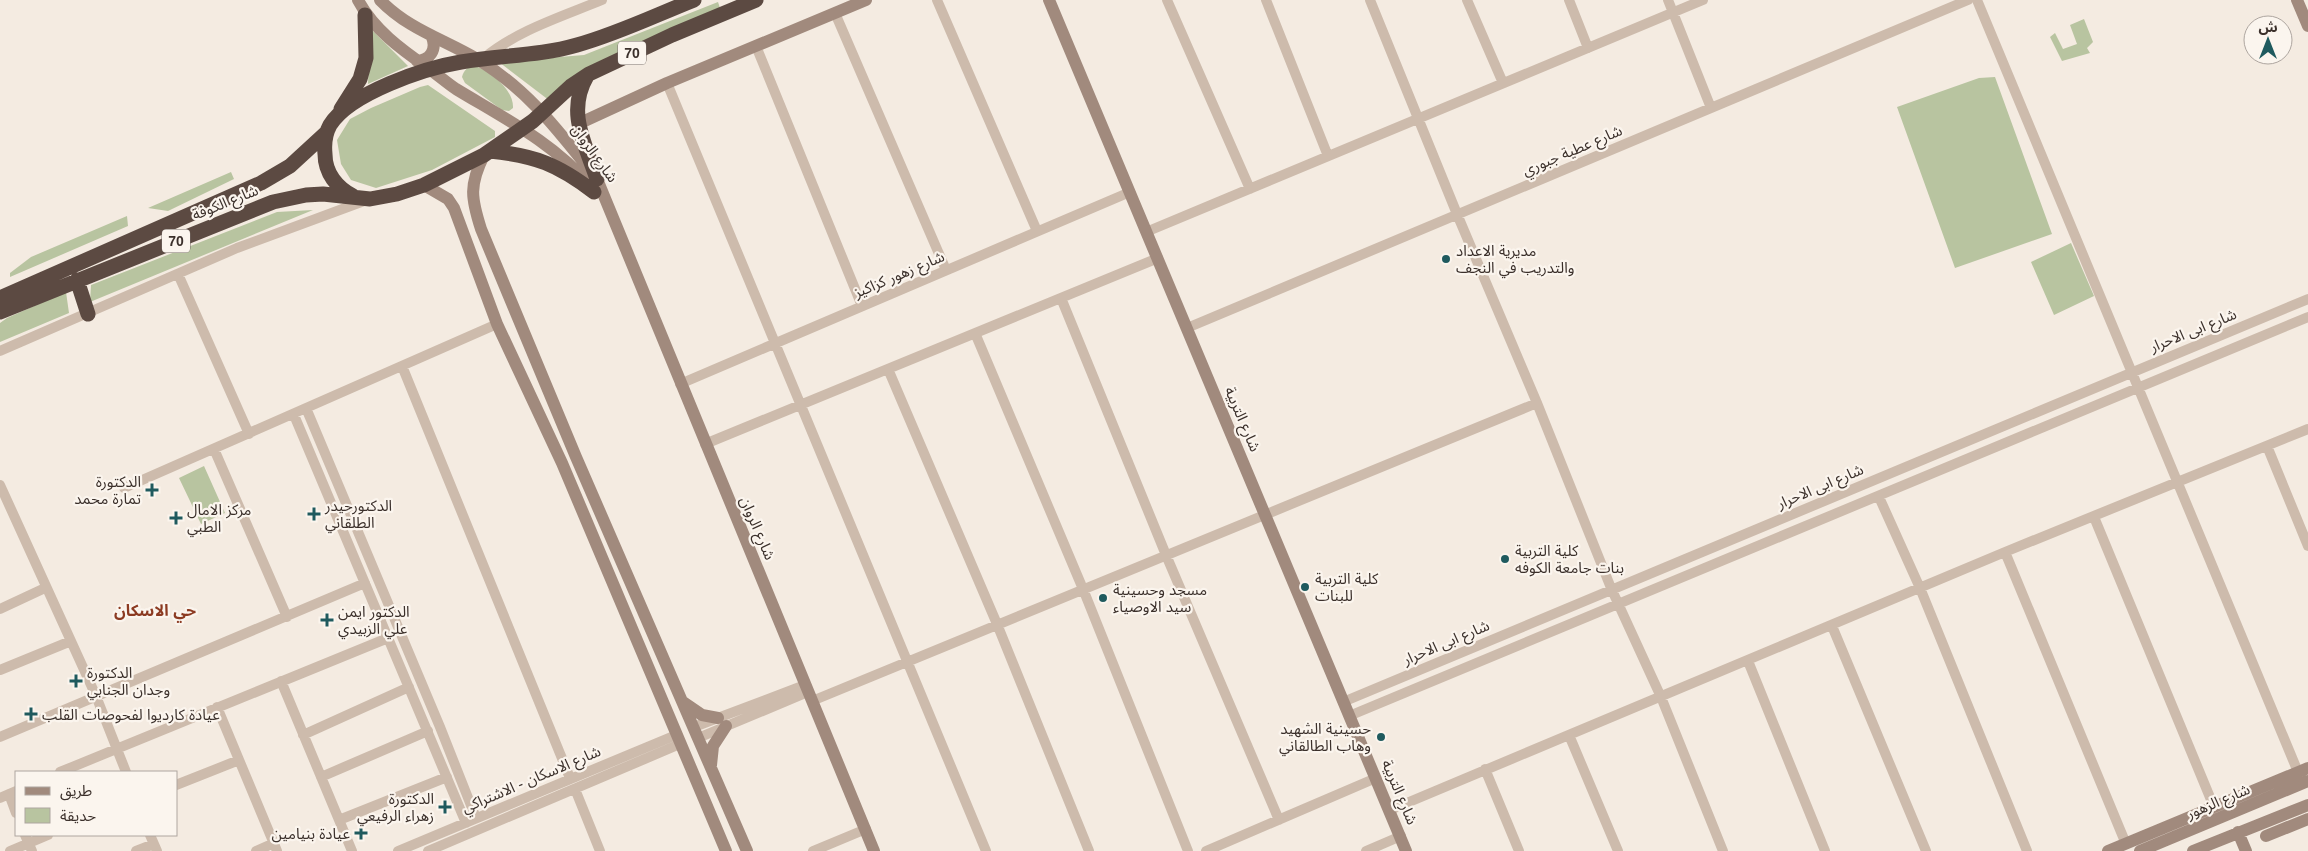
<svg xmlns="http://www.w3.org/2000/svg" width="2308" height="851" viewBox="0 0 2308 851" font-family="Helvetica,'Noto Sans Arabic',sans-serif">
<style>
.green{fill:#b8c4a0}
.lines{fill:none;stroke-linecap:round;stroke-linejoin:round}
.street{stroke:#cdbbac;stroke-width:10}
.secondary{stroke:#a18a7d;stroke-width:12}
.highway{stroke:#5c4a42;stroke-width:15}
.poi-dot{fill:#1f5a5e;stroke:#fbf5ee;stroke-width:2}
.labels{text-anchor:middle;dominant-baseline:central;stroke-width:4.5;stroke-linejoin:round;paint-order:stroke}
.shield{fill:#fbf5ee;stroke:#756b66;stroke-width:1}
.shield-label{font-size:14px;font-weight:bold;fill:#3b302b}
.street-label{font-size:15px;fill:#3b302b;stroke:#fbf5ee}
.poi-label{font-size:15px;fill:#3b302b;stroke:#fbf5ee;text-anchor:start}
.neighbourhood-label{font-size:16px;font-weight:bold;fill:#8c3b22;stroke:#fbf5ee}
</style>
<rect width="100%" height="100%" fill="#f4ebe1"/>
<path class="green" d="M718 2 721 11 550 101 499 62 584 55Z
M2084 19 2093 42 2087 48 2090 53 2062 61 2050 37 2055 33 2063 49 2077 44 2070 25Z
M370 28 408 66 368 84Z
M475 66C491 71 514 90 513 108L509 111 502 110 465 83 462 77C464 70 467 67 475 66Z
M1995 77 2052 234 1955 268 1897 107 1979 78Z
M428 85 495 131V137L432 170 376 188 351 180 341 164 337 140 350 119 371 108 420 87Z
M231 172 234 179 168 211 148 208Z
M313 210 90 302 91 285 277 212Z
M127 216 128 226 10 277V273L31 257Z
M2071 243 2094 296 2054 315 2031 262Z
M66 292 69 313 0 342V323L7 318Z
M204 466 225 513 201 524 179 478Z"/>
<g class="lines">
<path class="street" d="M937 0 1037 231
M1167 0 1250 189
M1266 0 1328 156
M1370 0 1457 214 1537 403 1611 588 1661 697 1723 851
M1467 0 1503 83
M1569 0 1588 48
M1668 0 1711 108
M1977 0 2298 772
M835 13 946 270
M756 46 862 306
M484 58C518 30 561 17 602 0
M667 83 986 851
M1146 232 1703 0
M178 274 249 434
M1061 298 1166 555 1279 820
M1187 328 1968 0
M975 333 1083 589 1188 851
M0 351 237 248 364 201
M402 366 570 778
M888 369 997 624 1089 851
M680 384 1130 192
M306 408 440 727 476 818
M294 415 466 823
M705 444 1158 258
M2267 446 2308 546
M214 449 287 617
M0 485 96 696 126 772
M124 488 497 324
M1879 497 1920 588 2027 851
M2094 517 2214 807
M2005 552 2126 844
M0 609 45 588
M1832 626 1926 851
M1748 661 1825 851
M0 670 71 641
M281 681 352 851
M812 701 1537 403
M1343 702 2308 299
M217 707 277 851
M1349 716 2308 317
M694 727 805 685
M303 735 409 687
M1569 735 1618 851
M0 737 365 583
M698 738 808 692
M1485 769 1519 851
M60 772 388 638
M321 777 428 731
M176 785 239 760
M575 789 600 851
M9 794 16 813
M0 798 16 791
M1390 810 2005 552 2308 429
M339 820 447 777
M25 835 32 851
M150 835 157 851
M10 851 48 835
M136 851 154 844
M256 851 274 843
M398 851 676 735
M428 851 680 744
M813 851 866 829
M1206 851 1376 778
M1366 851 1401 836"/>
<path class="secondary" d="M358 0C373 29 402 50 428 68 438 75 447 83 456 89 502 117 554 143 589 185
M380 0C408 29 443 39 477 59 529 90 560 133 597 179L874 851
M1049 0 1406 851
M2297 0 2308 26
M417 61C430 60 437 50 432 37
M578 124 667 83 866 0
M484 155C469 185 471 198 481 229L576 457 747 851
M424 185 448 199 454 208 497 324 562 463 726 851
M683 702 702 715 718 718
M711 765 713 746 726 726
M2238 832 2246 851
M2266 836 2308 819
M2108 851 2308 768
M2140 851 2308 781
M2193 851 2308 805"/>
<path class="highway" d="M587 76C566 112 585 143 597 179
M341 109 360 79 366 58 365 15
M490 151C536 156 557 164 594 192
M353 196C337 188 325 173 325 154 324 144 325 134 330 125 350 93 425 68 461 62 500 55 539 56 577 45 617 34 656 15 694 0
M77 280 88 314
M0 298 261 183 290 166 327 132
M0 312 273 202 306 195 323 194 370 199 397 194 424 185 484 155 533 121 571 86 589 74 672 35 756 0"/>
</g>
<g class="poi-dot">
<circle cx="1446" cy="259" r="5"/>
<path d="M149.5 482.5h5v5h5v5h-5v5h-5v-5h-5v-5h5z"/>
<path d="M311.5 506.5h5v5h5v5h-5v5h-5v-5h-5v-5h5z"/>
<path d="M173.5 510.5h5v5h5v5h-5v5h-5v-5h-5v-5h5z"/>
<circle cx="1505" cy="559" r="5"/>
<circle cx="1305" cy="587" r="5"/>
<circle cx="1103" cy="598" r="5"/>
<path d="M324.5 612.5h5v5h5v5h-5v5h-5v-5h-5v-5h5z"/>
<path d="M73.5 673.5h5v5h5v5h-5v5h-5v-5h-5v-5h5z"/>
<path d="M28.5 706.5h5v5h5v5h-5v5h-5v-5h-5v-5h5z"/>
<circle cx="1381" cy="737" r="5"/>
<path d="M442.5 799.5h5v5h5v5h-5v5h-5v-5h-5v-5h5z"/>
<path d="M358.5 825.5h5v5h5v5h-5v5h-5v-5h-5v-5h5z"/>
</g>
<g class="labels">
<g class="shield">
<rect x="618" y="41.5" width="28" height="23" rx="4"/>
<rect x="162" y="229.5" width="28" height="23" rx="4"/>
</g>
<g class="shield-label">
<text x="632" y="53">70</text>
<text x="176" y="241">70</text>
</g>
<g class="street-label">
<text transform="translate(1572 150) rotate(-23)">شارع عطية جبوري</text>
<text transform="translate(595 153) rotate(54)">شارع الروان</text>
<text transform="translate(225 202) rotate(-22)">شارع الكوفة</text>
<text transform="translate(899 274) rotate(-23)">شارع زهور كزاكيز</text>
<text transform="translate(2193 330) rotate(-22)">شارع ابی الاحرار</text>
<text transform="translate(1243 419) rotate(67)">شارع التربية</text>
<text transform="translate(1820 486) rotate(-23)">شارع ابی الاحرار</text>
<text transform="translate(758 528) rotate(67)">شارع الروان</text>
<text transform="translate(1446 642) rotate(-23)">شارع ابی الاحرار</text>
<text transform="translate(531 779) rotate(-23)">شارع الاسكان - الاشتراكي</text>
<text transform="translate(1400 792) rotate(67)">شارع التربية</text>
<text transform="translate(2218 801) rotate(-23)">شارع الزهور</text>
</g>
<g class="poi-label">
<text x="1456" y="250">مديرية الاعداد<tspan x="1456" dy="17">والتدريب في النجف</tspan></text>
<text x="141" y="481" text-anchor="end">الدكتورة<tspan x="141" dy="17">تمارة محمد</tspan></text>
<text x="325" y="505">الدكتورحيدر<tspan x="325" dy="17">الطلقاني</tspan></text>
<text x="187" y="509">مركز الامال<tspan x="187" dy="17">الطبي</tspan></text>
<text x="1515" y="550">كلية التربية<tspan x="1515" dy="17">بنات جامعة الكوفه</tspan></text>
<text x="1315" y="578">كلية التربية<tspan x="1315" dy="17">للبنات</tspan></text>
<text x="1113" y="589">مسجد وحسينية<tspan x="1113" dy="17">سيد الاوصياء</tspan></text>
<text x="338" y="611">الدكتور ايمن<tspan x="338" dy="17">علي الزبيدي</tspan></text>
<text x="87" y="672">الدكتورة<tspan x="87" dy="17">وجدان الجنابي</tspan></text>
<text x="42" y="714">عيادة كارديوا لفحوصات القلب</text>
<text x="1371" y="728" text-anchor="end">حسينية الشهيد<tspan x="1371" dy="17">وهاب الطالقاني</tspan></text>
<text x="434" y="798" text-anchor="end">الدكتورة<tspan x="434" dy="17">زهراء الرفيعي</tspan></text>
<text x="350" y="833" text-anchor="end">عيادة بنيامين</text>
</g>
<g class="neighbourhood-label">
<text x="155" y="610">حي الاسكان</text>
</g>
</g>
<rect x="15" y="771" width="162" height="65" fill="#fbf5ee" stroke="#aea6a0"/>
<rect x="25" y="787" width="25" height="8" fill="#a18a7d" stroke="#aea6a0"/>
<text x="60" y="796" font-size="15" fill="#3b302b">طريق</text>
<rect x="25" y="808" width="25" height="15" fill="#b8c4a0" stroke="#aea6a0"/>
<text x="60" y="821" font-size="15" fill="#3b302b">حديقة</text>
<g transform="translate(2268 40)"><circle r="24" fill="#fbf5ee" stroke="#aea6a0"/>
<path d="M0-4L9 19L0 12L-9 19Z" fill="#1f5a5e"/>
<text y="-8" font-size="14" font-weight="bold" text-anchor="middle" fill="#3b302b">ش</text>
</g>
</svg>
